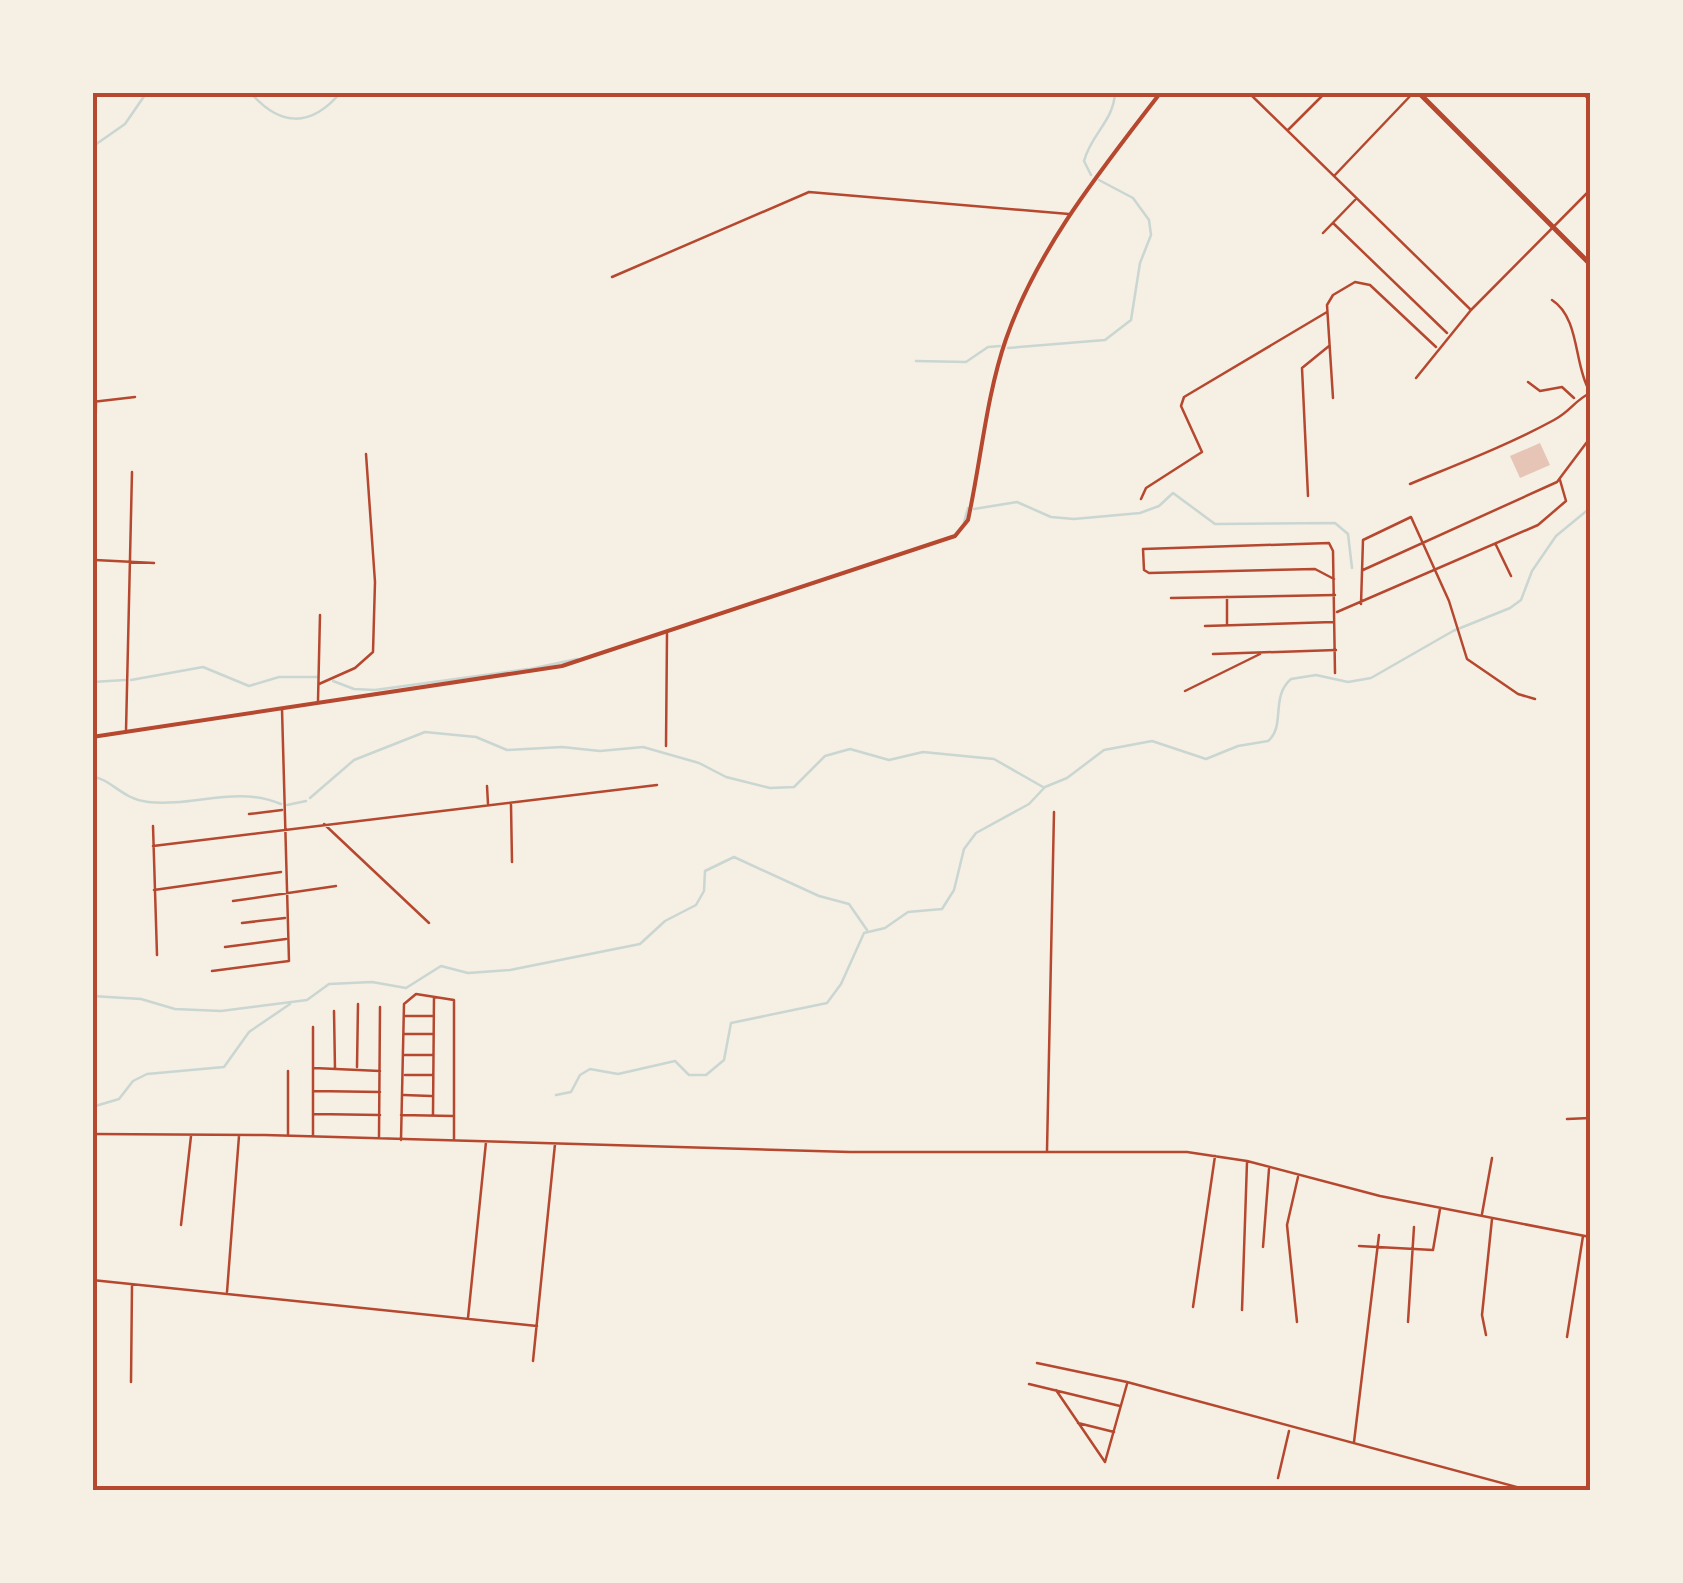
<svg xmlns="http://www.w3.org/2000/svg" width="1683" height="1583" viewBox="0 0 1683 1583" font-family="'Libre Baskerville',serif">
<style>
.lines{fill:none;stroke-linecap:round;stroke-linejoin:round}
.stream{stroke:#c9d6d2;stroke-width:2.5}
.building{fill:#e6c5b7}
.minor{stroke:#b5482f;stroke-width:2.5}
.tertiary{stroke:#b5482f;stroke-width:4}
.trunk{stroke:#b5482f;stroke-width:5}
.neatline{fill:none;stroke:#b5482f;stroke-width:4}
</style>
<rect width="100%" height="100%" fill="#f6efe4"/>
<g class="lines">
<path class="stream" d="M250 92C280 127 311 128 341 92
M92 147 125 124 147 92
M1091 175 1084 161C1091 134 1114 121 1115 92
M1008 348 1105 340 1131 320 1140 263 1151 235 1149 220 1133 198 1099 180
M916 361 966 362 988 347 1000 346
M974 509 1017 502 1051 517 1074 519 1140 513 1159 506 1173 493 1215 524 1335 523 1348 534 1352 568
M964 522 968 508
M530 669 577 659
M131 680 203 667 249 686 279 677H318
M333 681 354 689 375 690 528 669
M92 682 125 680
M92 777C111 778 121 799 148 802 194 807 236 785 281 804
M310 798 354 760 425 732 476 737 507 750 562 747 600 751 643 747 699 763 726 777 770 788 794 787 825 756 850 749 889 760 923 752 994 759 1043 787
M287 805 306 801
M92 996 141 999 175 1009 221 1011 307 1000 329 984 372 982 406 988 441 966 468 973 510 970 640 944 665 921 696 905 704 891 705 871 734 857 819 896 849 904 867 930
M556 1095 571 1092 580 1075 590 1069 618 1074 675 1061 689 1075H706L724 1060 731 1023 827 1003 841 984 864 933 885 928 908 912 942 909 954 890 964 849 976 833 1029 804 1045 787 1067 778 1104 750 1152 741 1206 759 1238 746 1268 741C1286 726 1270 697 1291 679L1316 675 1348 682 1371 678 1453 631 1510 608 1521 600 1532 571 1556 536 1590 508
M92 1107 119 1099 133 1081 147 1074 224 1067 249 1032 290 1004"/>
</g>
<path class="building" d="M1540 443 1550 465 1520 478 1510 456Z"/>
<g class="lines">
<path class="minor" d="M1248 92 1471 310
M1582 92 1590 101
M1288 130 1326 92
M1334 176 1414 92
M1333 223 1447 333
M1323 233 1355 200
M612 277 809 192 1069 214
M1552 300C1580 318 1574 365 1589 390
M1416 378 1471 310 1590 190
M1528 382 1540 391 1562 387 1574 398
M1333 398 1327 305 1333 295 1355 282 1370 285 1436 347
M92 402 135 397
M1410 484C1458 464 1508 445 1554 420 1571 411 1574 401 1590 393
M1308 496 1302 368 1329 346
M1141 499 1146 488 1202 452 1181 406 1184 397 1327 312
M1496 545 1511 576
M93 560 96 401
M95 560 154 563
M1363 570 1557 482 1590 438
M1334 579 1315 569 1149 573 1144 570 1143 549 1329 543 1333 551 1335 673
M1227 597V624
M1171 598 1335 595
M1361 604 1363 540 1411 517 1449 601 1467 659 1518 694 1535 699
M1337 612 1538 525 1566 501 1560 480
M1205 626 1333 622
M1213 654 1336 650
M319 684 355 668 373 652 375 582 366 454
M1185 691 1260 654
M318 701 320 615
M126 731 132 472
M666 746 667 634
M487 786 488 804
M511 805 512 862
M249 814 282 810
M324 824 429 923
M153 826 157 955
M153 846 657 785
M154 890 281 872
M233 901 336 886
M242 923 285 918
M225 947 286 939
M212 971 289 961 282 709
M334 1011 335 1069
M405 1016H432
M405 1034H432
M405 1055H432
M357 1067 358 1004
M314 1068 380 1071
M288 1071V1134
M405 1075H432
M314 1091 380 1092
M404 1095 431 1096
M314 1114 380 1115
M401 1115 453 1116
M433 1115 434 997
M1567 1119 1590 1118
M92 1134 265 1135 850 1152H1187L1247 1161 1380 1196 1590 1237
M313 1135V1027
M379 1137 380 1007
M401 1140 404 1004 416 994 454 1000V1139
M1047 1151 1054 812
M1482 1214 1492 1158
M181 1225 191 1136
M1359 1246 1433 1250 1440 1209
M1263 1247 1269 1169
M92 1280 537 1326
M227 1292 239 1136
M1193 1307 1215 1156
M1242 1310 1247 1162
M468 1318 486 1142
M1297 1322 1287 1225 1298 1177
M1408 1322 1414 1227
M1486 1335 1482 1315 1492 1219
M1567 1337 1583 1236
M533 1361 555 1144
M1037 1363 1127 1382 1528 1490
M131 1382 132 1285
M1029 1384 1120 1406
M1056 1390 1105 1462 1127 1384
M1078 1423 1114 1432
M1354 1442 1379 1235
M1278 1478 1289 1431"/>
<path class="tertiary" d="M92 737 562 666 955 536 968 520C981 461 986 397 1006 339 1038 247 1102 169 1161 92"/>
<path class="trunk" d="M1418 92 1590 264"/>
</g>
<rect width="1683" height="1583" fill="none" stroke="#f6efe4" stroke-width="190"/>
<rect x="95" y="95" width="1493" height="1393" class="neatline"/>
</svg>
